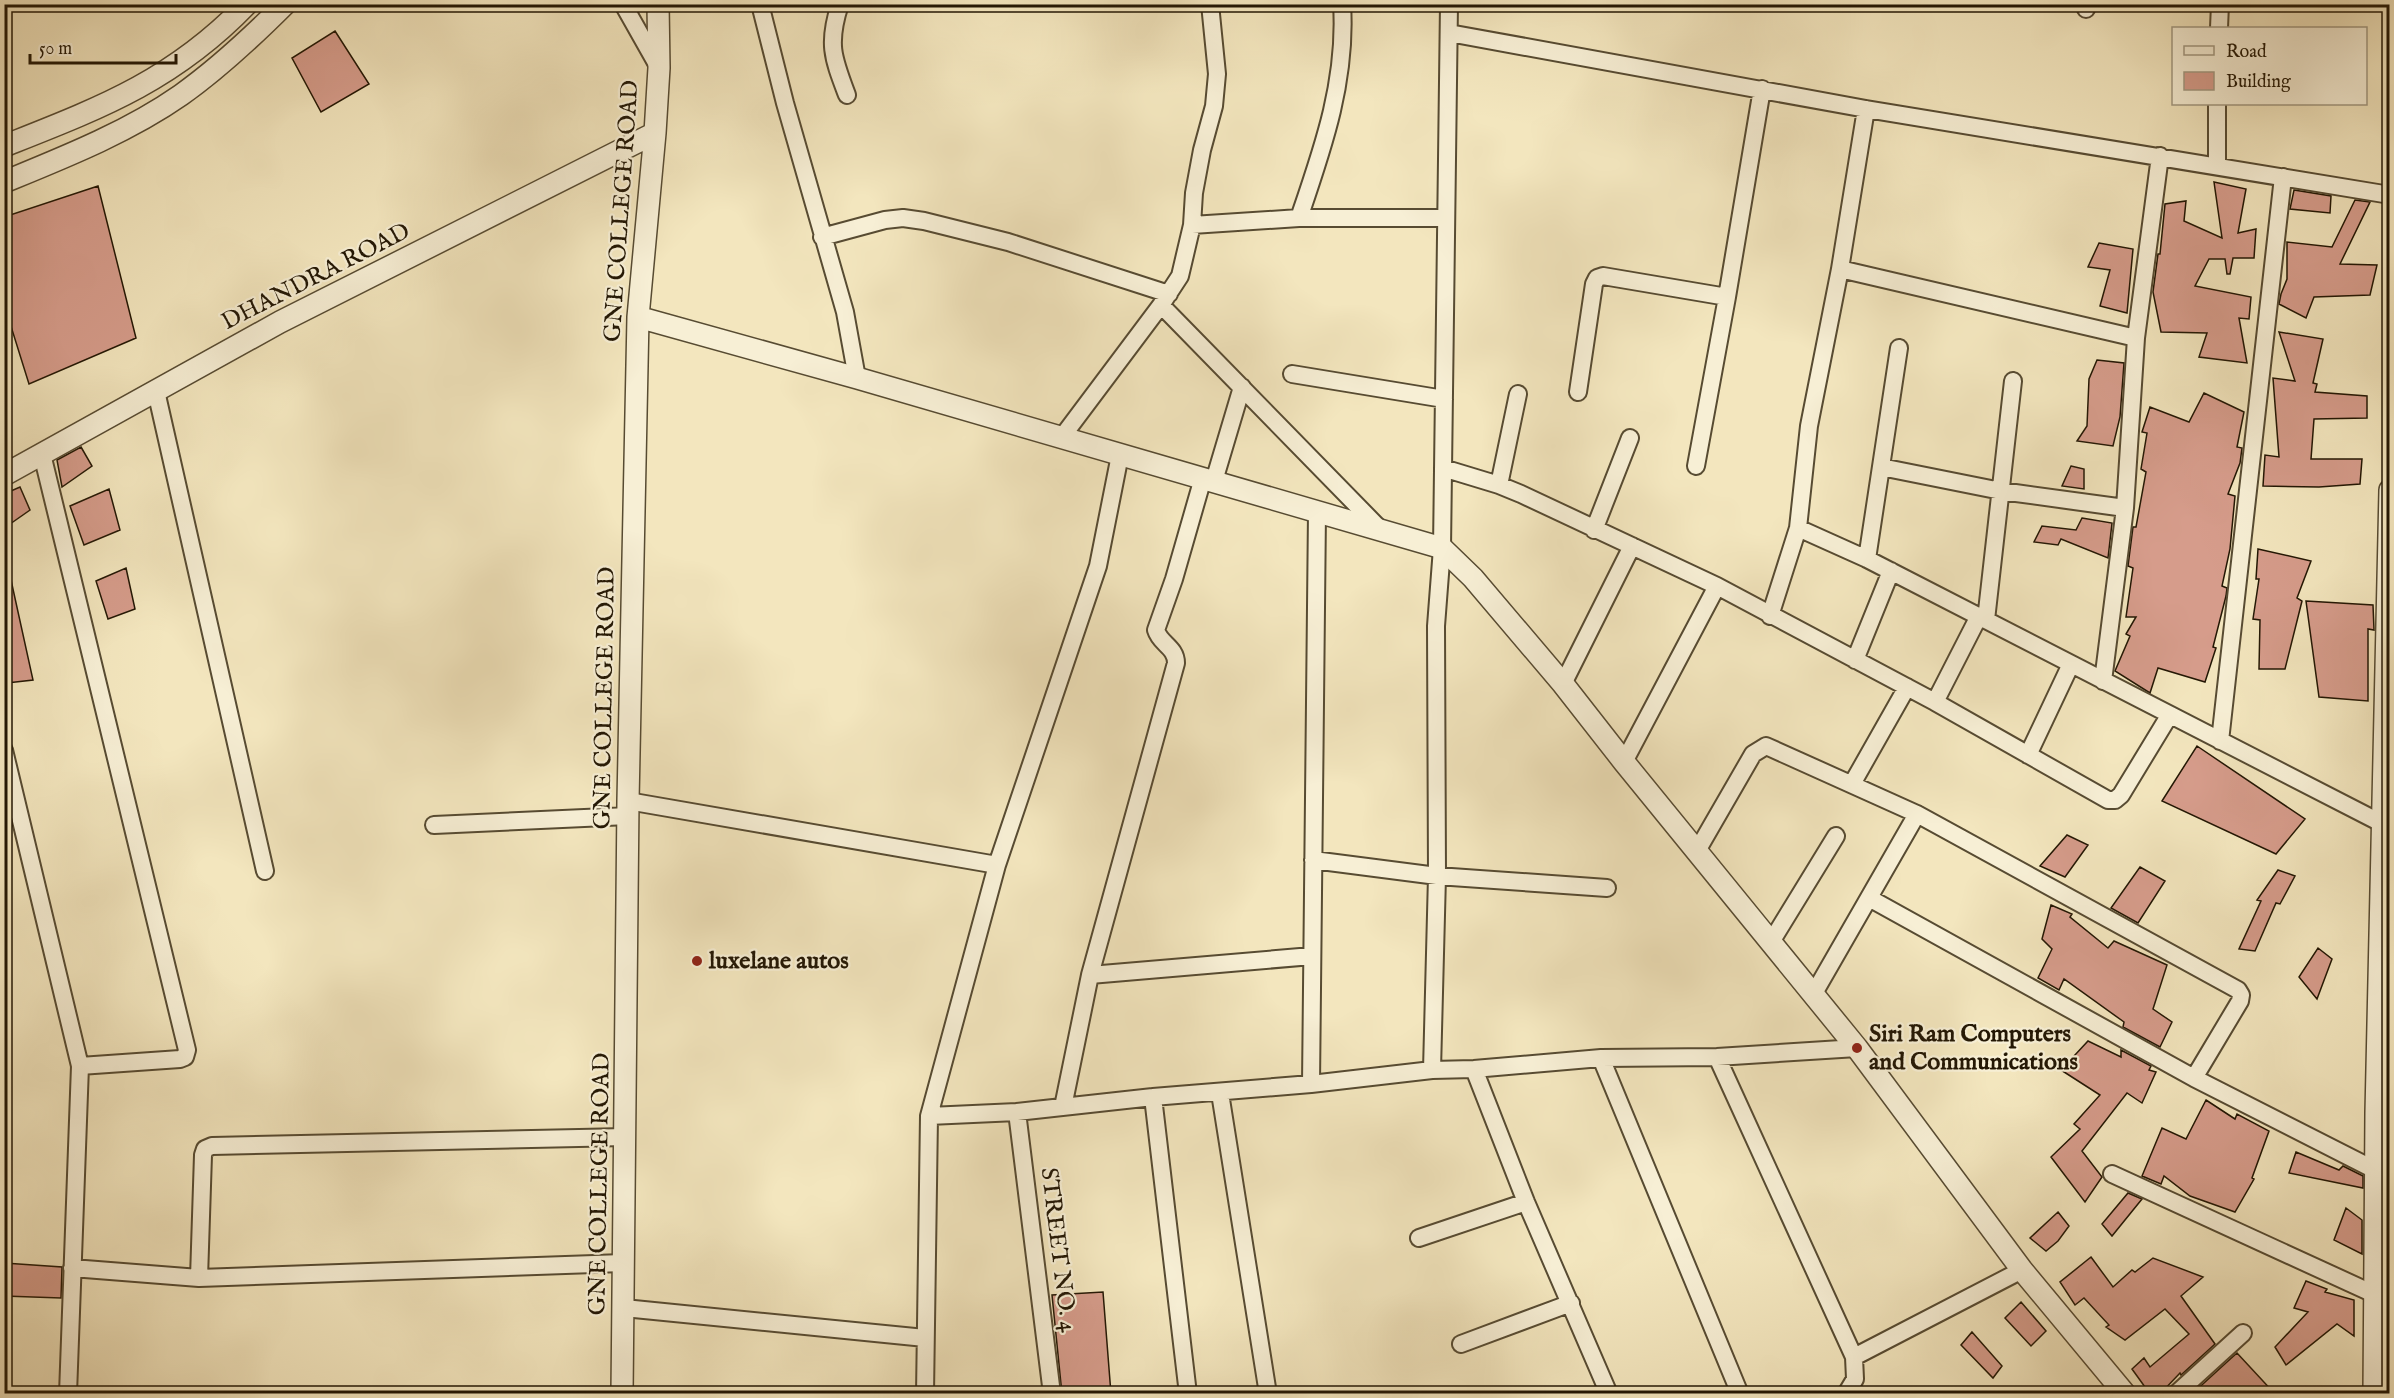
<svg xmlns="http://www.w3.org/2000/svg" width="2394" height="1398" viewBox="0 0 2394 1398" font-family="'IM FELL English',serif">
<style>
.building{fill:#d69c8b;stroke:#231704;stroke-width:1.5}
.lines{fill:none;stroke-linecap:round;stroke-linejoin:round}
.minor-casing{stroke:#574b32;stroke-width:20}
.tertiary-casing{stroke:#574b32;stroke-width:24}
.minor{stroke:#f7efd5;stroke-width:16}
.tertiary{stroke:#f7efd5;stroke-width:21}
.poi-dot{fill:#8f2418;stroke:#f7efd5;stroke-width:2}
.labels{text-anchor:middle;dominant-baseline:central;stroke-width:4.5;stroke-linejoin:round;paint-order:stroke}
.street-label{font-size:24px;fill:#231704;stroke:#f7efd5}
.poi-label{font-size:24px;font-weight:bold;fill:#231704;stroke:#f7efd5;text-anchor:start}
</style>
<rect width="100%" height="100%" fill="#f3e6be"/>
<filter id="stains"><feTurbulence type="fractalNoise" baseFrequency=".00333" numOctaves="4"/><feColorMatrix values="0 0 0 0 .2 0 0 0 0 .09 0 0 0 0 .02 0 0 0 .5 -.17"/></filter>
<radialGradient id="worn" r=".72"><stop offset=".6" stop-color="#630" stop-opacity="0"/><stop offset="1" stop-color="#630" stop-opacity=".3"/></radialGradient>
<path class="building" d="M335 31 369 84 321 112 292 58Z
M2214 182 2246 189 2238 233 2256 229 2254 258H2233L2230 274H2227L2225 259H2209L2195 286 2251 297 2249 319 2239 318 2247 363 2199 357 2207 333 2161 332 2153 292 2158 254H2160L2165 204 2186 201 2184 221 2222 238Z
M98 186 136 338 29 384 4 304V217Z
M2294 190 2331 196 2330 213 2290 209Z
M2355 200 2370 202 2340 264 2377 265 2370 295 2314 297 2306 318 2279 304 2281 294 2287 279V242L2332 247Z
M2099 243 2133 249 2127 313 2100 306 2110 270 2088 267Z
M2279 332 2323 339 2313 383 2317 384 2315 392 2367 396V418L2314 419 2311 459H2362L2360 484 2319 487 2263 486 2265 455 2279 457 2273 378 2295 381Z
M2097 360 2124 363 2120 417 2113 446 2077 441 2087 426 2089 379Z
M2204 393 2244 412 2237 447 2242 448 2240 463 2228 494 2235 496 2230 549 2222 586 2227 588 2226 596 2213 647 2216 648 2205 682 2158 668 2150 693 2115 671 2130 636 2126 634 2136 617H2126L2133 568 2128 566 2133 527H2136L2146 472 2141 469 2147 433 2142 432 2150 407 2189 422Z
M81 447 92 466 62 487 57 460Z
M2071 466 2084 469V489L2062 486Z
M20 487 30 510 10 524 4 515V494Z
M109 489 120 530 84 545 70 506Z
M2082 518 2112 523 2108 558 2061 539 2058 545 2034 542 2042 526 2076 530Z
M2258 549 2311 561 2297 598 2302 601 2285 669H2259L2260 620 2253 619 2259 579H2256Z
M126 568 135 609 108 619 96 581Z
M11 580 33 680 7 683 4 673V581Z
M2306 601 2373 605 2374 630 2368 629V701L2319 697Z
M2197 746 2305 819 2276 854 2162 801Z
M2067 835 2088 845 2065 877 2040 866Z
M2140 867 2165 881 2138 923 2111 908Z
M2278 870 2295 876 2280 904 2276 903 2255 951 2239 949 2261 901 2257 900Z
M2051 905 2072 914 2070 917 2108 948 2114 941 2167 965 2153 1009 2172 1022 2160 1047 2123 1027 2124 1022 2064 979 2059 990 2038 978 2052 949 2042 939Z
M2318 948 2332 959 2317 999 2299 977Z
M2088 1041 2121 1057V1050L2151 1066 2149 1070 2156 1072 2142 1103 2127 1093 2082 1151 2102 1177 2085 1202 2051 1157 2080 1129 2074 1124 2100 1095 2061 1070Z
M2206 1100 2235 1119 2237 1114 2269 1131 2252 1178 2254 1179 2235 1212 2190 1196 2164 1176 2161 1184 2142 1176 2162 1128 2186 1139Z
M2296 1152 2339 1170 2343 1166 2363 1176V1188L2289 1173Z
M2128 1193 2142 1199 2112 1236 2102 1224Z
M2346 1208 2362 1220V1254L2334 1240Z
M2058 1212 2069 1226 2058 1241 2046 1251 2030 1238Z
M2091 1257 2113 1287 2132 1270 2135 1272 2153 1258 2203 1277 2181 1296 2215 1344 2181 1375 2180 1373 2160 1394H2150L2132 1369 2144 1358 2150 1367 2189 1334 2165 1309 2125 1340 2106 1327 2109 1325 2084 1298 2075 1305 2060 1282Z
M4 1263 62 1267 61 1298 4 1296Z
M2306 1281 2327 1289 2325 1292 2354 1300V1336L2337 1324 2286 1365 2275 1347 2308 1312 2294 1308Z
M1103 1292 1111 1394H1062L1052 1295Z
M2021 1302 2046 1331 2031 1346 2005 1318Z
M1972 1332 2002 1366 1993 1378 1961 1345Z
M2237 1353 2275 1394H2192L2227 1362Z"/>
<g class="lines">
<g class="minor-casing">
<path id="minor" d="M623 4 658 66
M760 4 785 103 845 312 857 378
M840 4C827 44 833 58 847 95
M2086 9V4
M2219 28 2220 4
M1449 33 1866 109 2390 195
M1866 109 1840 269 2136 338
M2217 165V104
M1299 218C1323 148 1347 80 1342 4
M1192 225 1194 193 1202 150 1214 106 1217 74 1210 4
M822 237 885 220 903 218 924 221 1008 242 1169 294
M1727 297 1762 89
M1161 305 1380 529
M1292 374 1444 399
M156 391 265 871
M1578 392 1594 284 1597 278 1603 276 1727 297 1696 466
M1062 437 1161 305 1180 276 1192 225 1299 218H1446
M42 454 187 1050 185 1057 180 1059 80 1066
M1120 455 1098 566 997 865 929 1116 1017 1112 1153 1097 1311 1084
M1881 467 2001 491 2125 508
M1443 468 1499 485 1521 494 1717 586 1935 702 2108 800H2115L2121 795 2169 716
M1214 481 1242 387
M1499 485 1518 394
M1317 512 1311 1084 1432 1070 1474 1069 1601 1058 1717 1057 1857 1048
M1798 528 1809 426 1840 269
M1594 530 1630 438
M1867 559 1899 348
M1770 616 1798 528 1867 559 2383 824
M1986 620 2013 381
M1855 660 1891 571
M2103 681 2125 508 2136 338 2160 156
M1563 684 1632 546
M1935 702 1979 616
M2220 741 2283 177
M4 750 80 1066 68 1394
M2028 755 2071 664
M1624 762 1717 586
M1852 784 1907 687
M628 801 997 865
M434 825 628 816
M1697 851 1753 754 1766 746 1917 814 2238 990 2241 995 2240 1001 2194 1078 2377 1171
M1313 860 1437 876 1607 888
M1869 898 2194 1078
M1771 942 1836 836
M1090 975 1312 956
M1813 995 1917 814
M1717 1057 1854 1357
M1601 1058 1740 1394
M1474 1069 1526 1202 1609 1394
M1432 1070 1437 876 1436 626 1442 548 1449 4
M1220 1093 1268 1394
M1153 1097 1188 1394
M1063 1107 1090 975 1176 663C1176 647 1160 644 1156 630L1174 579 1203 478
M1017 1112 1052 1394
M2112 1174 2376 1295
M1419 1238 1526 1202
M623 1263 199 1278 203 1155 205 1149 212 1146 626 1137
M72 1268 199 1278
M624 1308 925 1338
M1461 1344 1571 1303
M925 1394 929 1116
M1846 1394 1855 1379 1854 1357 2022 1270
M2176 1394 2243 1333"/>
</g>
<g class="tertiary-casing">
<path id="tertiary" d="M4 146C100 108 173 81 247 4
M4 182C65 157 128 132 181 95 219 68 252 37 285 4
M638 317 857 378 1442 548 1473 578 1563 684 1624 762 1857 1048 2022 1270 2125 1394
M4 475 280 322 655 133
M622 1394 628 801 638 317 655 133 659 68 658 4
M2374 1394 2376 1113 2390 490"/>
</g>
<use href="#minor" class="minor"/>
<use href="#tertiary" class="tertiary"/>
</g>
<g class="poi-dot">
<circle cx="697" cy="961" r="6"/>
<circle cx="1857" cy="1048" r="6"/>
</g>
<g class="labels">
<g class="street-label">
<text transform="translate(622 211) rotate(-86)">GNE COLLEGE ROAD</text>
<text transform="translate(316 277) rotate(-27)">DHANDRA ROAD</text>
<text transform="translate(605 698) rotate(-89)">GNE COLLEGE ROAD</text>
<text transform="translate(600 1184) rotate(-89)">GNE COLLEGE ROAD</text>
<text transform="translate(1058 1250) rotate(83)">STREET NO. 4</text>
</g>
<g class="poi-label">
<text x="709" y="961">luxelane autos</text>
<text x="1869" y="1034">Siri Ram Computers<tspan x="1869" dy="28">and Communications</tspan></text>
</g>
</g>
<rect width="2394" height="1398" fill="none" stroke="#f3e6be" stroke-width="24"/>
<rect x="6" y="6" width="2382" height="1386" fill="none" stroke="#231704" stroke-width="3"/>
<rect x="12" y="12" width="2370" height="1374" fill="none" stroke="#231704" stroke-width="1.5"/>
<rect x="2172" y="27" width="195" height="78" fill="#f7efd5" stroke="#a29981" stroke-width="1.5"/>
<rect x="2184" y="46" width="30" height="9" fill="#f7efd5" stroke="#a29981" stroke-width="1.5"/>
<text x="2226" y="57" font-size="18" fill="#231704">Road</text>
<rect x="2184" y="72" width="30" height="18" fill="#d69c8b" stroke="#a29981" stroke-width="1.5"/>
<text x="2226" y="87" font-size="18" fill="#231704">Building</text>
<path d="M30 54v9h146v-9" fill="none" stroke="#231704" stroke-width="3"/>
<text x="39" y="54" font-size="18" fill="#231704" stroke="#f7efd5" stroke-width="4.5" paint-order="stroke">50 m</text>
<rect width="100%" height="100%" filter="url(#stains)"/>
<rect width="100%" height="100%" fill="url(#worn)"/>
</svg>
